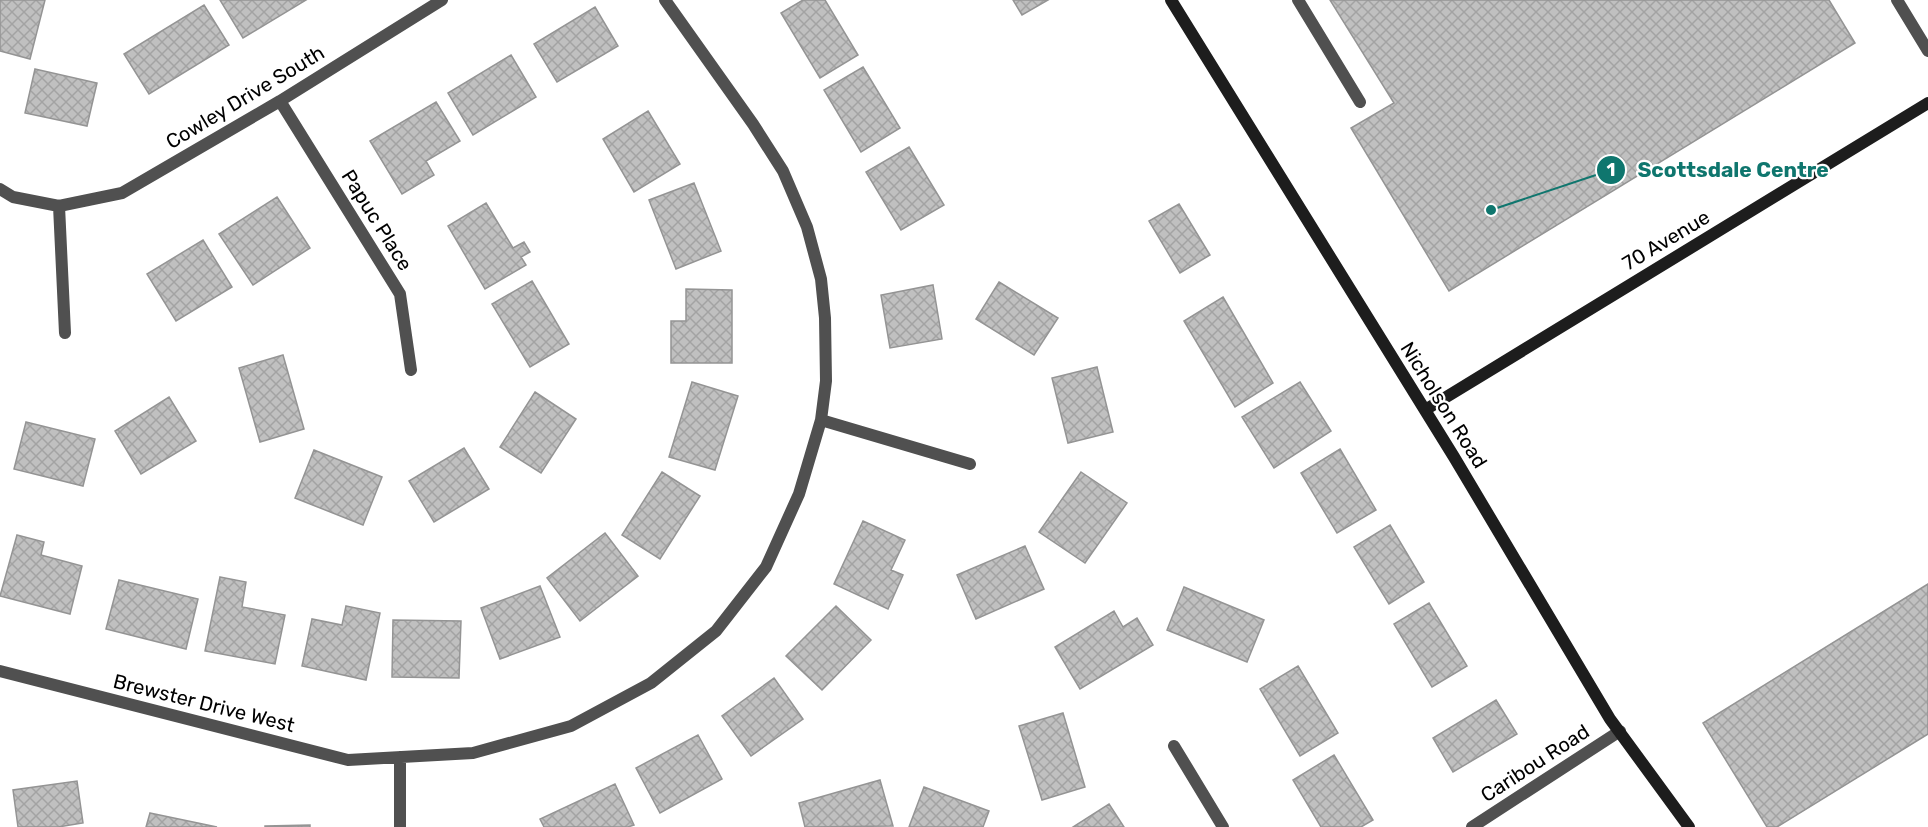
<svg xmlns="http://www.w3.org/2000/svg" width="1928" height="827" viewBox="0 0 1928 827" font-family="Rubik,sans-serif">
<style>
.building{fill:url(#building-cross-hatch);stroke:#949494;stroke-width:1.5}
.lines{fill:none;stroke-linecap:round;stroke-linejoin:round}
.lane{stroke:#505050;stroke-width:12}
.street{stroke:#505050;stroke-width:12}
.secondary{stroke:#1d1d1d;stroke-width:12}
.labels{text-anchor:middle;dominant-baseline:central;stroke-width:4.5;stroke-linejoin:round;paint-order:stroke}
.street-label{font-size:20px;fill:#000;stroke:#fff}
.leader{fill:none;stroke:#0f766e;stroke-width:2}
.callout-dot{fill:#0f766e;stroke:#fff;stroke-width:2}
.mark-label{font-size:18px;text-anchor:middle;font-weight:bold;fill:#fff}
.callout-label{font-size:21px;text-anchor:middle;font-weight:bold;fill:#0f766e;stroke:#fff;stroke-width:4.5;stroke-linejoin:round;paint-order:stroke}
</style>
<defs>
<pattern id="building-cross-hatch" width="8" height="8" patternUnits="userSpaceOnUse" patternTransform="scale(1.5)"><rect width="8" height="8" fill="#c0c0c0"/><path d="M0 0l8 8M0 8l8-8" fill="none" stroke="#a3a3a3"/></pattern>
</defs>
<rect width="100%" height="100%" fill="#fff"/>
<path class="building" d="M0 0H45L30 59 0 51Z
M220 0H306L243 38Z
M803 0H825L858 55 820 78 781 13Z
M1013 0H1048L1022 15Z
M1330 0H1829L1855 43 1449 291 1351 128 1394 103Z
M204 5 229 45 149 94 124 54Z
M595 7 618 46 557 82 534 44Z
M511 55 536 97 473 135 448 93Z
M863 67 900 128 861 152 824 90Z
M35 69 97 83 87 126 25 113Z
M436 102 460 141 426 161 434 175 402 194 370 141Z
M648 111 680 164 634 192 603 139Z
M909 147 944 205 901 230 866 172Z
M694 183 721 251 676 269 649 200Z
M277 197 310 248 253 285 219 234Z
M486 203 513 248 524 242 530 252 521 257 526 265 485 289 448 226Z
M1179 204 1210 255 1180 273 1149 221Z
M203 240 232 287 176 321 147 274Z
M532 281 569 344 530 367 492 304Z
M999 282 1058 318 1034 355 976 319Z
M933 285 942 339 890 348 881 295Z
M686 289 732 290V363H671V321H686Z
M1223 297 1273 383 1235 407 1184 321Z
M283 355 304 429 260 442 239 368Z
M1097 367 1113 432 1068 443 1052 378Z
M692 382 738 396 715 470 669 457Z
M1300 382 1331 431 1274 468 1242 417Z
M535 392 576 419 541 473 500 447Z
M169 397 196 441 141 474 115 431Z
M26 422 95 439 83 486 14 469Z
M464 448 489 489 434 522 409 481Z
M1340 449 1376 510 1337 533 1301 473Z
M314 450 382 477 363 525 295 498Z
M662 472 700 496 660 559 622 535Z
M1081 472 1127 503 1085 563 1039 532Z
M863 521 905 540 891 570 903 575 888 609 834 584Z
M1390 525 1424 582 1389 604 1354 547Z
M605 533 638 576 580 621 547 578Z
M17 535 44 542 41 555 82 566 70 614 0 596Z
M1025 546 1044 589 976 619 957 575Z
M220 577 246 582 242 607 285 615 275 664 205 651Z
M119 580 198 599 186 649 106 629Z
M1928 584V734L1777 827H1767L1703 723Z
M540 586 560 637 500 659 481 608Z
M1184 587 1264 620 1247 662 1167 630Z
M1429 603 1467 666 1432 687 1394 624Z
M346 606 380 613 366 680 302 666 312 619 342 625Z
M836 606 871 640 822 690 786 656Z
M1114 611 1123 627 1137 618 1153 645 1080 689 1055 647Z
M393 620 461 621 459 678 392 677Z
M1298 666 1338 733 1300 756 1260 689Z
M774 678 803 719 751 756 722 716Z
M1496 700 1517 734 1453 772 1433 738Z
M1063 713 1085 787 1042 800 1019 726Z
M698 735 722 779 660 813 636 768Z
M1334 755 1373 820 1361 827H1321L1293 780Z
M880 780 893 826 805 827 799 803Z
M77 781 83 823 58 827H18L13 790Z
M615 784 634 825 628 827H544L540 819Z
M924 787 989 811 983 827H909Z
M1109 804 1124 827H1073Z
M150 813 217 827H146Z
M310 825V827H265V826Z"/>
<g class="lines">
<path class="lane" d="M1298 0 1360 102
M1897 0 1928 51"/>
<path class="street" d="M280 101 400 294 411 370
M0 189 13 197 59 206 122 193 280 101 442 0
M59 206 65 333
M821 420 970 464
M0 671 348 760 473 753 571 726 651 683 716 631 766 567 799 494 821 420 826 381 825 318 821 279 807 227 783 171 753 124 665 0
M1174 746 1223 827
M400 757V827
M1472 827 1620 731"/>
<path class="secondary" d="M1171 0 1454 457 1610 719 1689 827
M1425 410 1928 103"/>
</g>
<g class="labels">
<g class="street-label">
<text transform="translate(245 97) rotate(-31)">Cowley Drive South</text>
<text transform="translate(377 220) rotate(58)">Papuc Place</text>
<text transform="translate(1666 240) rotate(-31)">70 Avenue</text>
<text transform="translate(1444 405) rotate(58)">Nicholson Road</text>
<text transform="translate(204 703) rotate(14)">Brewster Drive West</text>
<text transform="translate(1535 763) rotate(-33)">Caribou Road</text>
</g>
</g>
<path class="leader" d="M1491 210L1611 170"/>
<g class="callout-dot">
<circle cx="1491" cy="210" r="6"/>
<circle cx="1611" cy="170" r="15"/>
</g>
<g class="mark-label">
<text x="1611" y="176">1</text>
</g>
<g class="callout-label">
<text x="1733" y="177">Scottsdale Centre</text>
</g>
</svg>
